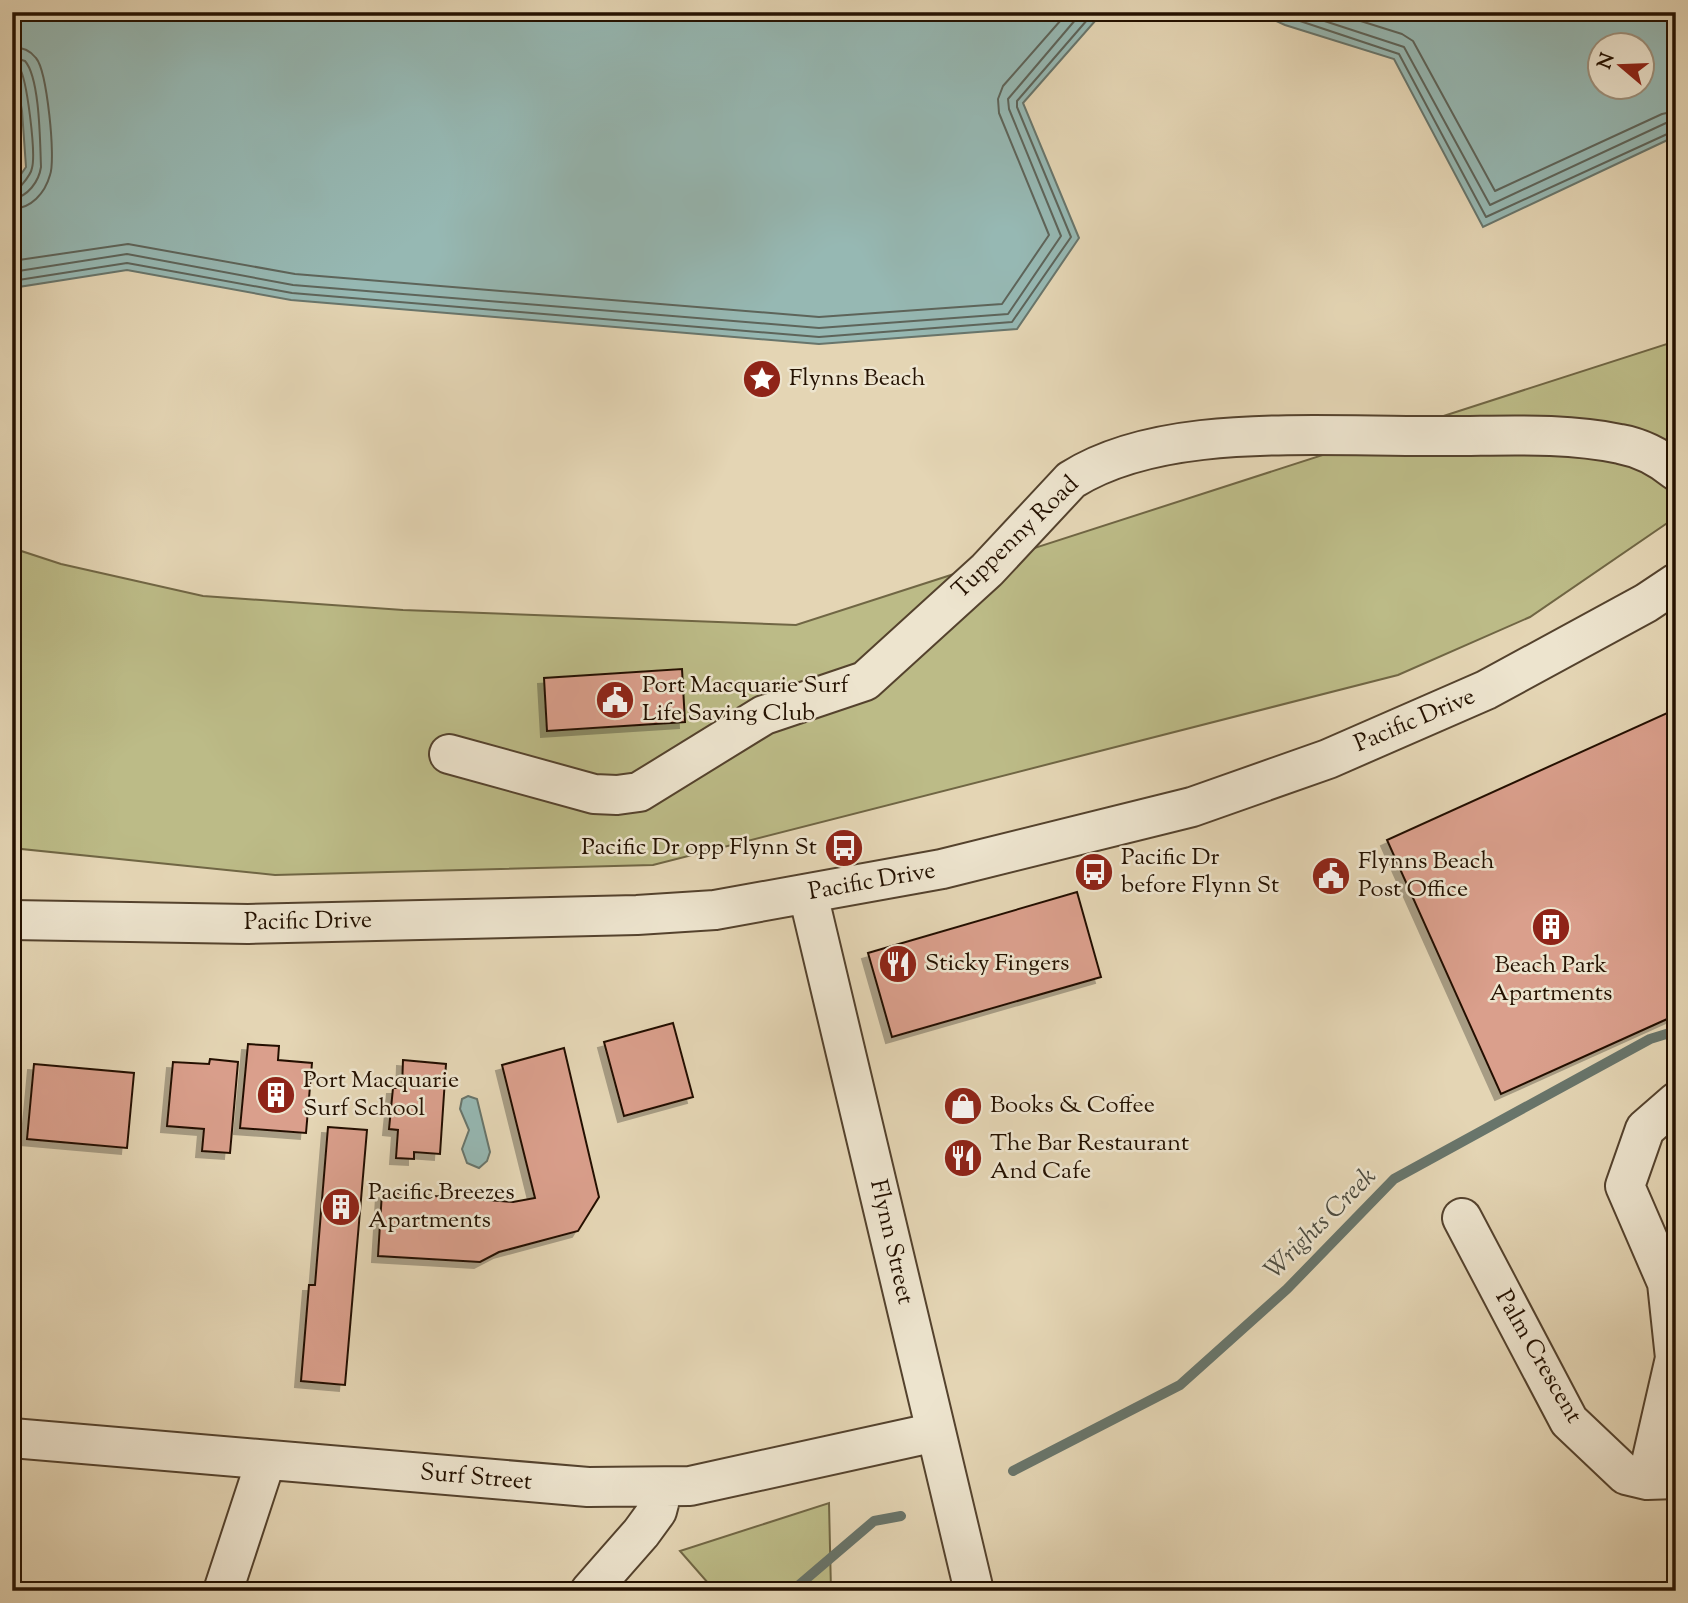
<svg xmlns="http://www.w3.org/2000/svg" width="1688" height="1603" viewBox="0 0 1688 1603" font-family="'Sorts Mill Goudy',serif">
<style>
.green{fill:#bcbb87;stroke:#706644;stroke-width:2}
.water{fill:#96b8b3;stroke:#68756b;stroke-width:2;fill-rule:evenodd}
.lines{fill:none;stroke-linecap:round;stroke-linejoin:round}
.shore{stroke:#5d645a;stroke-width:2}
.stream{stroke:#68756b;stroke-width:10}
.building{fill:#da9f8c;stroke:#241100;stroke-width:2;filter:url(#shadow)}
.minor-casing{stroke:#54422d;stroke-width:42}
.minor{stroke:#ede4ce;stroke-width:38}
.labels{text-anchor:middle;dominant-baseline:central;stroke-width:5;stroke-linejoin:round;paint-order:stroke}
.poi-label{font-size:24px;fill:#241100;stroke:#ede4ce;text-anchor:start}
.street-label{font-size:24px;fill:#241100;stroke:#ede4ce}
.water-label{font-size:26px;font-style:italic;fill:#4c4b3f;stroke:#ede4ce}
</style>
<defs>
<filter id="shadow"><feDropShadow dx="-6" dy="6" stdDeviation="0" flood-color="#0004"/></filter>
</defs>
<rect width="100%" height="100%" fill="#e4d5b4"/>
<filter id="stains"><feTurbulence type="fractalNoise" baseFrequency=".00286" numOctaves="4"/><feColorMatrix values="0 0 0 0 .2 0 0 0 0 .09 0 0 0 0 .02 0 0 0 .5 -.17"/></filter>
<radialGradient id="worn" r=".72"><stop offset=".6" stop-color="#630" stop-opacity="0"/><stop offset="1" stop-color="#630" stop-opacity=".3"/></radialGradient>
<path class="green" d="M1676 341V517L1530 617 1398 675 653 865 275 875 12 848V548L61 564 203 596 403 610 796 625Z
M829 1503 831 1591H715L680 1551Z"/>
<path class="water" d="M12 12H1103L1023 103 1079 238 1017 329 819 344 291 300 127 270 12 288V187L26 167 22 111 14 67Z
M1256 12H1676V136L1483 227 1394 59 1285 25ZM1600 46H1642V88H1600Z
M468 1096 477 1099 490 1152 487 1161 479 1168 467 1163 462 1149 469 1130 460 1109 462 1099Z"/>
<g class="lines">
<path class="shore" d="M1273 12 1399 54 1486 217 1676 130
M1297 12 1404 47 1490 205 1666 123 1676 122
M1332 12 1402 34 1413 41 1495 191 1662 114 1676 111
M12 47C22 47 30 50 36 58 47 71 56 159 50 175 45 193 31 209 12 209
M12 57 25 61C40 78 40 143 41 167 39 181 28 197 12 199
M12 66 19 67C27 78 36 153 32 168 31 175 24 182 20 187L12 190
M12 261 128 244 295 274 819 317 1002 304 1049 235 999 113 998 99 1003 86 1068 12
M12 272 127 254 293 285 819 328 1008 314 1061 236 1009 109 1008 99 1082 12
M12 281 127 263 292 293 819 337 1012 322 1071 237 1017 107V101L1094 12"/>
<path class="stream" d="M1013 1471 1180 1385 1287 1289 1394 1179 1650 1039 1676 1031
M792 1591 874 1521 901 1516"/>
</g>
<path class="building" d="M682 669 685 722 547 731 544 678Z
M1676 709V1015L1501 1094 1387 840Z
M1077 892 1101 977 892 1037 868 953Z
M673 1023 693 1097 624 1116 604 1042Z
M248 1044 279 1046 278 1060 312 1063 306 1133 240 1128Z
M564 1048 599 1197 578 1231 499 1252 480 1262 378 1256 382 1192 513 1202 535 1198 502 1065Z
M210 1059 238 1062 230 1153 202 1151 204 1129 167 1126 173 1062 209 1064Z
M403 1060 446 1064 440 1154 414 1152V1159L396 1158 398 1130 389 1129 393 1088H402Z
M34 1064 134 1073 127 1148 27 1139Z
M328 1127 367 1130 345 1385 301 1381 309 1285H315Z"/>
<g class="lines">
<g class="minor-casing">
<path id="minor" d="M449 754 594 794 617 795 639 792 764 715 865 681 987 570 1071 480C1109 456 1158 445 1202 440 1277 432 1354 436 1430 436 1492 437 1558 431 1620 444 1642 448 1659 457 1676 471
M808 894 974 1591
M12 920 248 924 637 915 715 910 942 869 1192 807 1328 759 1486 690 1646 603 1676 583
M1462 1218 1569 1421 1626 1475 1647 1480 1676 1479
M12 1438 588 1487 690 1486 936 1432
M1647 1480 1675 1358 1667 1283 1625 1186 1645 1129 1676 1102
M223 1591 266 1460
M590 1591 641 1533 657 1511 663 1488"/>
</g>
<use href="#minor" class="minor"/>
</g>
<defs>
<g id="sight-disc" transform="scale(2.0125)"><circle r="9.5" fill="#8f2418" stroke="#ede4ce"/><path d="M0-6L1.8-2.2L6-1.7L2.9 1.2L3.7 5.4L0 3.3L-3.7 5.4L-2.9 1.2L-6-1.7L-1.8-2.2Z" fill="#fff"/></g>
<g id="civic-disc" transform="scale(2.0125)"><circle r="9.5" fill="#8f2418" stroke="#ede4ce"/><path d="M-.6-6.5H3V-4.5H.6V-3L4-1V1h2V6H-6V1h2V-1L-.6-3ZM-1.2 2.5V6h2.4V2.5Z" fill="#fff"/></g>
<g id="bus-disc" transform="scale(2.0125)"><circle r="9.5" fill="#8f2418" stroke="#ede4ce"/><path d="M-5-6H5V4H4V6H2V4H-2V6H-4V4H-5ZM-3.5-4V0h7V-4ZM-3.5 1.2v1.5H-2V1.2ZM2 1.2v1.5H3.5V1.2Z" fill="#fff"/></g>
<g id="building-disc" transform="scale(2.0125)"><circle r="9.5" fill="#8f2418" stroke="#ede4ce"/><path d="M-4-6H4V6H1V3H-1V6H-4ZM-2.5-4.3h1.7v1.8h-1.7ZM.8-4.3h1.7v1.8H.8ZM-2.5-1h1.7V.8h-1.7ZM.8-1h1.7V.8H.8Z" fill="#fff"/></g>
<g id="restaurant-disc" transform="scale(2.0125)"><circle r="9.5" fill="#8f2418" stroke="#ede4ce"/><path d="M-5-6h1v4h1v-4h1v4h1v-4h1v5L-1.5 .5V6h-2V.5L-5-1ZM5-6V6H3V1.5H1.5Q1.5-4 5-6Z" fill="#fff"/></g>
<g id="shop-disc" transform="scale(2.0125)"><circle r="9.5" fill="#8f2418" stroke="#ede4ce"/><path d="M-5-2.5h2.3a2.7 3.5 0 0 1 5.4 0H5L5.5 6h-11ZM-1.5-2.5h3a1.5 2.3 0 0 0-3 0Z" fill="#fff"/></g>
</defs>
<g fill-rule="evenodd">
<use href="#sight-disc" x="762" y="379"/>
<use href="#civic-disc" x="615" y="700"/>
<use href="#bus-disc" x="844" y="848"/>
<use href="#bus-disc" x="1094" y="872"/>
<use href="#civic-disc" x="1331" y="876"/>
<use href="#building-disc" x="1551" y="927"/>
<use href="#restaurant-disc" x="898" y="964"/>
<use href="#building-disc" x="276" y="1095"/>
<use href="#shop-disc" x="963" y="1106"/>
<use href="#restaurant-disc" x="963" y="1158"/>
<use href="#building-disc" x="341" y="1207"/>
</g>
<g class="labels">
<g class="poi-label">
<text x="789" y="379">Flynns Beach</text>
<text x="642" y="686">Port Macquarie Surf<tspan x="642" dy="28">Life Saving Club</tspan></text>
<text x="817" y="848" text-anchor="end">Pacific Dr opp Flynn St</text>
<text x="1121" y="858">Pacific Dr<tspan x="1121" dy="28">before Flynn St</tspan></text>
<text x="1358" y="862">Flynns Beach<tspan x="1358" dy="28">Post Office</tspan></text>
<text x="925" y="964">Sticky Fingers</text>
<text x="1551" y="966" text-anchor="middle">Beach Park<tspan x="1551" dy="28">Apartments</tspan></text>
<text x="303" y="1081">Port Macquarie<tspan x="303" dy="28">Surf School</tspan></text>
<text x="990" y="1106">Books &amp; Coffee</text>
<text x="990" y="1144">The Bar Restaurant<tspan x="990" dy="28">And Cafe</tspan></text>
<text x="368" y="1193">Pacific Breezes<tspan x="368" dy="28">Apartments</tspan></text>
</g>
<g class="street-label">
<text transform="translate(1016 538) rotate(-44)">Tuppenny Road</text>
<text transform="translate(1415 721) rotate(-23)">Pacific Drive</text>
<text transform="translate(872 882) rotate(-10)">Pacific Drive</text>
<text transform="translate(308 922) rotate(-1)">Pacific Drive</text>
<text transform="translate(891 1242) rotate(77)">Flynn Street</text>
<text transform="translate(1538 1357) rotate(60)">Palm Crescent</text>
<text transform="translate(476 1478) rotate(5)">Surf Street</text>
</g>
<g class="water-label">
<text transform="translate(1321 1224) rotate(-45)">Wrights Creek</text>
</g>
</g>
<rect width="1688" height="1603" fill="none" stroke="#e4d5b4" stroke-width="42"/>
<rect x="14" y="14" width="1660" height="1575" fill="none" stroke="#241100" stroke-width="3.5"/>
<rect x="21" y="21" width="1646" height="1561" fill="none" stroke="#241100" stroke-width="2"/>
<g transform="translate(1621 66) rotate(289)"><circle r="33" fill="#ede4ce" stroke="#9d907c" stroke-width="2"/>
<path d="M0-5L12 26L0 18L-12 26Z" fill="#8f2418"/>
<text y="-10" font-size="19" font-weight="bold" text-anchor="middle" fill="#241100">N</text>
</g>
<rect width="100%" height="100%" filter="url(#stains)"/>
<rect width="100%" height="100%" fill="url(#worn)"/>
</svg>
